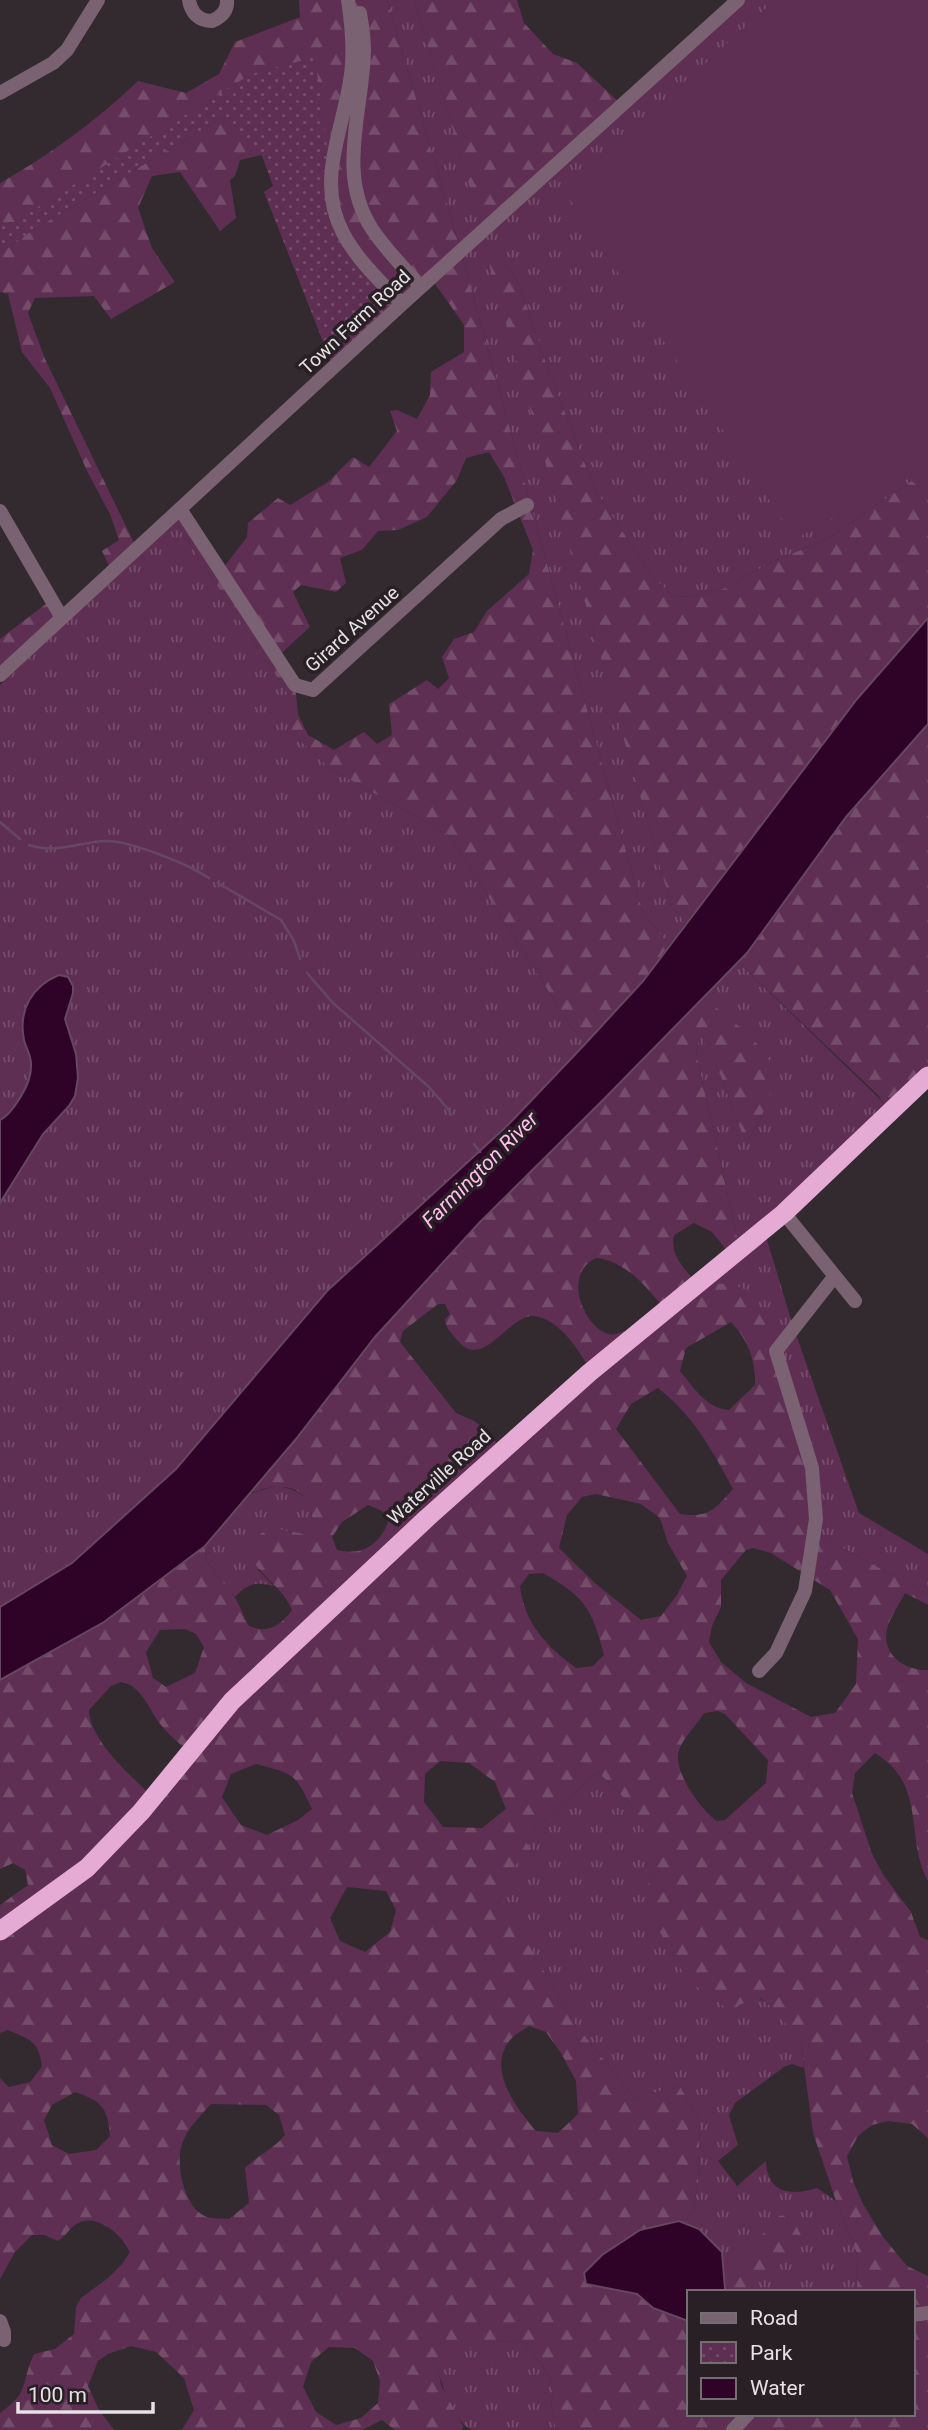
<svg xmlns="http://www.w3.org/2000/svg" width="928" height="2430" viewBox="0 0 928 2430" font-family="Roboto,sans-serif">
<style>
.grass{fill:url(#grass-tufts)}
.forest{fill:url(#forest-firs);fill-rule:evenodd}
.park{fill:url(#park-dots)}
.garden{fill:#5e2f52}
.water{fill:#2f0327;stroke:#664660;stroke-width:2}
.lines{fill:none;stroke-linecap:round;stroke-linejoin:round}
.stream{stroke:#664660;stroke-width:2.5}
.minor{stroke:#7a6273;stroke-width:14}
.highway{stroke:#e5abd4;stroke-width:19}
.labels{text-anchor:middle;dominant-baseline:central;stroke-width:7;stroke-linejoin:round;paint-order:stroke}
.street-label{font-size:19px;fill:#e6e1e4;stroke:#282025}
.water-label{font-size:21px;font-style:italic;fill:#ffbfec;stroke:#282025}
</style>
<defs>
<pattern id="grass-tufts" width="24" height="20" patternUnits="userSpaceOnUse" patternTransform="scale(1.75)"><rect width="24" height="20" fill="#5e2f52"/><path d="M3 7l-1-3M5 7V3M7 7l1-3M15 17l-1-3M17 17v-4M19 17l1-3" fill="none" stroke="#754d6b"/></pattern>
<pattern id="forest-firs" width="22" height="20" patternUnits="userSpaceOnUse" patternTransform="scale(1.75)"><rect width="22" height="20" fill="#5e2f52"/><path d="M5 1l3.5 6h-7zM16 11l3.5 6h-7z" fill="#754d6b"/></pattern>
<pattern id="park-dots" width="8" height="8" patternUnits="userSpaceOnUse" patternTransform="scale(1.75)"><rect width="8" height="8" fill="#5e2f52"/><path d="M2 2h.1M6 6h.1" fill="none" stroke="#754d6b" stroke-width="1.8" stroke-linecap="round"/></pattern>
</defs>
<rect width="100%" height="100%" fill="#322a2f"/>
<path class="grass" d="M387 0H414L483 231 738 0H928V494L912 481 827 539 772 562 723 589 695 596 675 597 654 579 595 490 548 369 520 286 509 267 488 258 671 905 686 923 669 945 643 913 461 251Z
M175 521 290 697V731L331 769 449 835 572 1028 586 1043 507 1126 327 1291 176 1469 72 1563 0 1607V685Z
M738 962 883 1102 884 1110 764 1230 793 1326 859 1513 928 1554V1595L814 1532 776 1351 710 1284 740 1250 696 1053 700 1033 720 1074 746 1143C761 1124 770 1096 773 1072L741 1029 704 998Z
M276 1486C305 1490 314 1501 313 1531L304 1534 292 1532 258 1570 275 1587C258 1581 247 1583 235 1597 224 1583 203 1565 205 1546L249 1494Z
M598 1772 629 1803 659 1857 654 1875 645 1889 739 2005 759 1998 776 2009 801 2044 804 2068 792 2064 784 2067 735 2103 729 2115 738 2145 718 2161 737 2186 766 2161C767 2194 792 2196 817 2188L836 2201 858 2256 857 2292H755L754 2281 735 2265 725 2289 722 2252 699 2229 679 2221 693 2211 698 2181 700 2121 679 2085 635 2099 572 2020 494 1885 531 1850 524 1839Z
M499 2340 524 2343 543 2366 554 2389 551 2406 556 2430H472C452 2421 440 2380 435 2360L446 2347 486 2348Z"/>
<path class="forest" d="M299 0H387L461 251 643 913 669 945 643 981 586 1043 572 1028 449 835 331 769 290 731V697L175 521 180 509 221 571 247 537 248 523 278 498 290 505 328 482 353 457 369 467 397 431 390 411 397 410 417 419 430 395 431 372 464 352V325L431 278 402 304 365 264 330 197 315 58 14 222 0 224V183C50 155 97 120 138 81L186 93 219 74 235 42 300 17ZM489 452 504 477 533 550 529 574 487 611 474 632 454 639 442 657 449 678 438 689 427 680 389 704 392 735 377 744 364 732 334 750 308 735 298 714 295 685 277 657 310 627 293 592 301 585 336 592 346 583 340 558 362 550 378 531 398 530 427 517 457 480 466 458Z
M414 0H517L524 23 553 54 577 63 622 105 483 232Z
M222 118 262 155 240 160 235 176 230 180 236 218 220 231 180 172 152 176 138 208 152 248 175 282 111 319 94 296 35 298 28 313 45 359 137 549 112 572 102 551 119 540 110 514 88 473 50 388 22 352 8 294 0 292V253L33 230Z
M487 257 509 267 520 286 548 369 595 490 654 579 675 597 695 596 723 589 772 562 827 539 912 481 928 494V618L857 699 686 923 671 905Z
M51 600 62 618 0 675V639Z
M928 724V1076L884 1110 883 1102 878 1095 738 962 846 817Z
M704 998C723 1014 771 1047 773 1073 775 1093 757 1127 746 1144L720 1074 700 1034 696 1053 740 1250 732 1257 712 1232 694 1223 674 1235C669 1255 686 1270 698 1285 715 1284 734 1281 749 1292 762 1302 809 1445 812 1468 816 1488 813 1511 814 1532L928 1595V1605L905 1593C899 1605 890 1617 887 1629 881 1655 906 1671 928 1670V1881C904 1838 928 1785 875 1753L855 1773 852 1793 872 1854 884 1876 911 1912 920 1937 928 1940V2138L912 2124 888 2121 872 2125 858 2136 847 2156 853 2181 863 2204 883 2237 907 2266 928 2276V2430H556L551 2406 554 2389 543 2366 524 2343 499 2340 486 2348H446L436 2360 441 2385 463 2426 462 2430H395L382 2420 362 2430H182L194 2410 184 2378 156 2352 131 2346 108 2354 98 2361 88 2386 99 2410 114 2430H0V2413C30 2393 21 2381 34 2354L55 2349 74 2334 76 2307 81 2298 108 2278 122 2264 130 2252C123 2235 94 2210 75 2225 68 2230 65 2237 58 2241L44 2235H32L15 2252 0 2279V2078L9 2087 30 2082 42 2067C39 2041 31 2040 8 2030L0 2033V1905L28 1885 25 1870 13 1863 0 1869V1680L104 1622 205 1546C203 1566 223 1580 233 1595 240 1604 243 1616 249 1626 268 1634 280 1626 292 1610 282 1586 262 1579 250 1555L261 1533 278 1529 304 1534 313 1530C314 1486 285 1479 249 1494L296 1439 375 1337 479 1223ZM596 1258C625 1260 649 1289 666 1311L635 1336 624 1331C619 1333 614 1336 608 1334 583 1326 562 1274 596 1258ZM438 1304H445L450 1314 445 1319C446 1329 452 1334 459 1342 484 1370 509 1314 534 1316 560 1319 580 1352 591 1371L502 1451 489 1432 474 1421 456 1413 400 1342 403 1331ZM731 1322C748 1340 756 1361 755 1385L729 1410C706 1408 695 1389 680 1371L686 1348ZM658 1388C693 1415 713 1451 733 1489 714 1510 709 1518 680 1514L616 1429 631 1404ZM596 1494 641 1504 660 1518 668 1543 687 1576 677 1595 661 1616 641 1620 596 1584 559 1548 567 1515 582 1497ZM368 1505 382 1511 388 1522C379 1546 361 1556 337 1550L332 1537 342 1522ZM753 1548 771 1553 830 1590 858 1639 856 1684 835 1713 811 1717 746 1683 721 1662 709 1642 712 1626 721 1607V1580L746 1550ZM543 1573C585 1597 592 1608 604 1655L593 1666 576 1668C547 1647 524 1623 520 1586L529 1574ZM185 1629 196 1634 204 1647 195 1673 166 1687 153 1678 146 1652 160 1630ZM121 1682C143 1686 148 1709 161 1725 169 1735 180 1744 189 1752L153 1797C132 1777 89 1740 89 1710L111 1686ZM718 1711 725 1714 768 1760 766 1783 725 1820 717 1821C701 1810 677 1776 678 1756 679 1741 697 1725 704 1713ZM440 1761 469 1763 495 1782 506 1809 482 1828 443 1827 424 1802 425 1774ZM256 1764C294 1774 295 1773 312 1809L298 1820 267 1835 241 1825 222 1797 231 1774ZM598 1772 629 1803 658 1857 654 1875 645 1889 651 1916 687 1980 732 2012 739 2005 760 1998 776 2010 801 2044 813 2133 836 2201 858 2256 857 2292H912V2414H688V2321L653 2308 637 2294 586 2284 640 2230 679 2221 693 2211 698 2182 700 2121 679 2085 635 2099 572 2020 495 1886 531 1850 524 1839ZM347 1887 386 1891 396 1910 390 1932 365 1952 340 1941 330 1918ZM529 2026 546 2032 561 2053 576 2081 578 2114 558 2133 536 2131C517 2109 485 2068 511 2039 515 2034 523 2030 529 2026ZM75 2092C102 2101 108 2108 110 2136L96 2150 69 2154 52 2145 44 2120 52 2105ZM211 2104 266 2105 279 2115 285 2135C274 2149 258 2155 245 2168L249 2203 229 2219C222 2218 213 2219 207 2217 184 2209 175 2164 182 2144 187 2129 200 2116 211 2104ZM329 2347 355 2348 373 2361 380 2381 378 2403 361 2418 336 2425 316 2412 303 2387 311 2362Z
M790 2215 802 2237 755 2280V2292H723L735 2265 779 2216Z"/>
<path class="park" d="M315 57 336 216 402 304 333 367 264 192 273 186 262 156 222 118 33 230 0 253V224L14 222 251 74Z"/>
<path class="garden" d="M775 0H928V494L908 478 795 539 564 191Z"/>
<path class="water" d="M928 618V724L846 817 747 953 604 1099 479 1223 375 1337 296 1439 205 1546 104 1622 0 1680V1607L72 1563 176 1469 327 1291 507 1126 586 1043 643 981 857 699Z
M59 975 68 977 73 986V993L65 1019 76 1054 78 1078 75 1096 69 1106 43 1134 0 1203V1120C8 1116 13 1109 18 1101 25 1090 31 1079 31 1066 32 1056 26 1049 24 1040 18 1010 32 986 59 975Z
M679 2221 699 2229 722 2252 725 2289 723 2292H688V2321L653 2308 637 2294 586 2284 584 2273 602 2255 640 2230Z"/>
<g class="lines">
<path class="stream" d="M0 822 20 839
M29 845C56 854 79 842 106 841 131 841 188 864 209 878
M218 883 281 920 294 941 300 959
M307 973 333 1003 429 1087 448 1109 451 1115
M474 1144 480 1152"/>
<path class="minor" d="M189 0C191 13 199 21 212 21 221 17 228 11 227 0
M348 0C352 26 355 54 350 81 342 133 316 182 343 233 357 260 381 282 402 304
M360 13C362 25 364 38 364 50 363 111 336 174 372 229 386 250 404 268 421 287
M0 93 53 63 67 50 98 0
M180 509 295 685 313 690 501 519 527 505
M0 511 62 618
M0 675 402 304 738 0
M784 1213 855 1301
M759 1671 776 1653 805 1591 816 1519 812 1468 776 1351 834 1277
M912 2315 928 2313
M0 2321 4 2332V2340
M733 2430 748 2414"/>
<path class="highway" d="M0 1931 87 1868 141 1812 232 1701 427 1518 589 1373 784 1213 928 1076"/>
</g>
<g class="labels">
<g class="street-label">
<text transform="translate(355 322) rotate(-43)">Town Farm Road</text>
<text transform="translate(352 629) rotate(-42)">Girard Avenue</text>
<text transform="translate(439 1477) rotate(-42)">Waterville Road</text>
</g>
<g class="water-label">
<text transform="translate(480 1170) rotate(-45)">Farmington River</text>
</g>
</g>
<rect x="687" y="2290" width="228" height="126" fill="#282025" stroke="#746d71" stroke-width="2"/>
<rect x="701" y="2313" width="35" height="10" fill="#7a6273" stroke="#746d71" stroke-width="2"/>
<text x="750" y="2325" font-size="21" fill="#e6e1e4">Road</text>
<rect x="701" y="2342" width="35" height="21" fill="url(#park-dots)" stroke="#746d71" stroke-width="2"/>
<text x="750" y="2360" font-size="21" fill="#e6e1e4">Park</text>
<rect x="701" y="2378" width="35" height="21" fill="#2f0327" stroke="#746d71" stroke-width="2"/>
<text x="750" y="2395" font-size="21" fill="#e6e1e4">Water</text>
<path d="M18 2402v10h135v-10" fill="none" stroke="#e6e1e4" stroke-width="3.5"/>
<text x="28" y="2402" font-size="21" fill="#e6e1e4" stroke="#282025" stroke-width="5" paint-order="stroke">100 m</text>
</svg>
